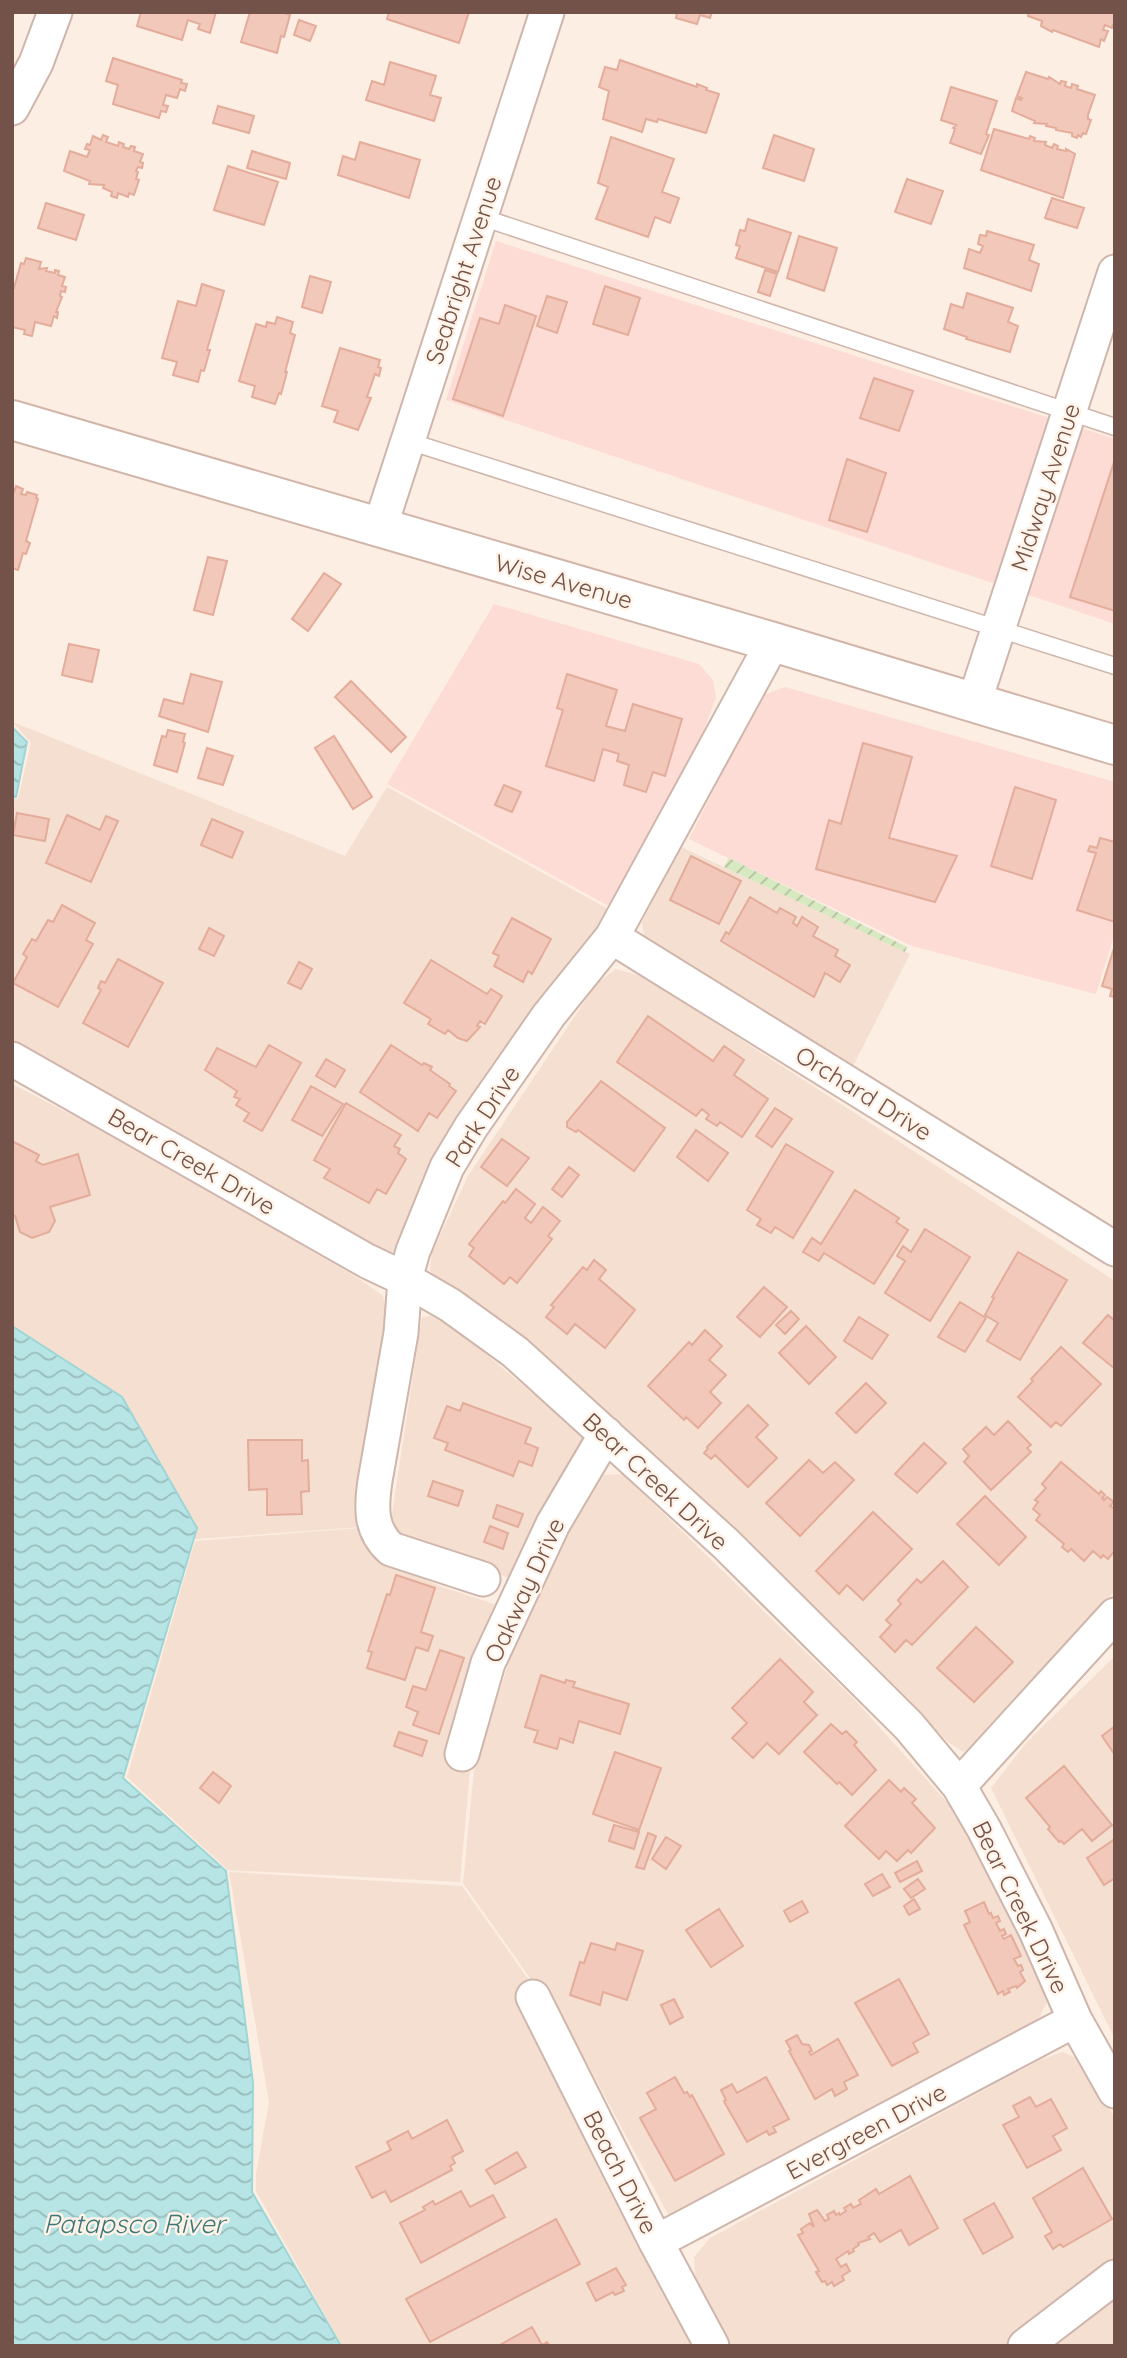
<svg xmlns="http://www.w3.org/2000/svg" width="1127" height="2358" viewBox="0 0 1127 2358" font-family="Quicksand,sans-serif">
<style>
.residential{fill:#f4dfd0}
.commercial{fill:#fcdcd5}
.garden{fill:url(#garden-furrows)}
.water{fill:url(#water-waves);stroke:#9dd6d7;stroke-width:2}
.building{fill:#f1c8ba;stroke:#e4ac9a;stroke-width:2}
.lines{fill:none;stroke-linecap:round;stroke-linejoin:round}
.lane-casing{stroke:#cfb6ac;stroke-width:19}
.street-casing{stroke:#cfb6ac;stroke-width:37}
.secondary-casing{stroke:#d2b5a9;stroke-width:42}
.lane{stroke:#fff;stroke-width:16}
.street{stroke:#fff;stroke-width:33}
.secondary{stroke:#fff;stroke-width:38}
.labels{text-anchor:middle;dominant-baseline:central;stroke-width:5;stroke-linejoin:round;paint-order:stroke}
.street-label{font-size:24px;fill:#735249;stroke:#fff3e8}
.water-label{font-size:26px;font-style:italic;fill:#3c7879;stroke:#fff3e8}
</style>
<defs>
<pattern id="garden-furrows" width="10" height="10" patternUnits="userSpaceOnUse" patternTransform="scale(1.75)"><rect width="10" height="10" fill="#d7e9c1"/><path d="M-1 1l2-2M0 10L10 0M9 11l2-2" fill="none" stroke="#b3bf9f"/></pattern>
<pattern id="water-waves" width="16" height="10" patternUnits="userSpaceOnUse" patternTransform="scale(1.75)"><rect width="16" height="10" fill="#b7e5e5"/><path d="M0 5q4-4 8 0t8 0" fill="none" stroke="#99bcbc"/></pattern>
</defs>
<rect width="100%" height="100%" fill="#fceee2"/>
<path class="residential" d="M13 722 345 856 387 787 610 910 400 1250 378 1255 252 1176 12 1041V799H18L31 743Z
M681 847 910 954 851 1070 651 945 644 936 642 922Z
M616 969 644 977 1115 1281V1590L988 1736 963 1752 948 1742 898 1691 570 1377 437 1283 430 1270 432 1253 468 1176 597 983Z
M12 1084 134 1147 361 1280 383 1296 389 1329 361 1527 183 1540 12 1340Z
M431 1316 449 1323 583 1436 592 1448 511 1579 389 1533 422 1317Z
M623 1474 854 1699 961 1818 1050 1995 1035 2027 670 2218 578 2046 463 1883 474 1770 530 1597 604 1475Z
M360 1528 388 1563 442 1587 497 1605 453 1751 464 1771 470 1770 460 1882 228 1870 127 1777 195 1541Z
M1115 1656V2039L991 1788 1027 1742Z
M229 1872 462 1886 538 1993 522 2003 585 2139 696 2346H342L256 2191V2174L269 2102Z
M1063 2052 1084 2062 1115 2119V2262L1063 2306 1004 2346H728L696 2287 694 2257 710 2238 1040 2060Z
M1115 2300V2346H1054L1061 2342Z"/>
<path class="commercial" d="M496 241 1115 439V624L446 400Z
M494 604 699 664 713 680 716 697 704 730 659 824 612 908 387 784Z
M785 687 1115 782V932L1096 994 912 946 689 839 761 696Z"/>
<path class="garden" d="M729 858 907 947 905 952 724 867Z"/>
<path class="water" d="M12 727 27 742 16 797H12Z
M12 1326 122 1397 197 1528 123 1778 226 1871 253 2083 252 2192 341 2346H12Z"/>
<path class="building" d="M141 12H216L210 33 198 29 200 24 188 20 182 40 137 26Z
M250 12H282L290 15 284 37 281 36 277 53 241 42Z
M389 12 394 13 469 12 459 43 387 19Z
M671 12H712L710 18 700 15 697 24 676 18 677 14Z
M1029 12H1115V20L1112 28 1105 25 1103 30 1108 31 1104 41 1101 39 1099 47 1053 30 1052 32 1041 26 1042 21 1028 16Z
M299 20 316 26 310 41 294 35Z
M113 58 182 80 181 83 187 84 185 91 180 89 177 98 166 95 163 105 168 106 166 112 161 111 159 118 113 104 118 85 106 81Z
M620 60 697 87V84L707 88 706 90 719 94 706 133 658 119 657 122 646 119 642 132 603 119 609 91 599 87 605 67 617 70Z
M390 62 436 76 430 95 441 98 434 121 366 100 372 81 384 85Z
M1026 72 1048 79 1049 77 1060 84 1061 81 1066 82 1065 86 1071 88 1072 84 1078 86 1077 89 1095 95 1088 115V119L1091 120 1086 134 1083 133 1081 137 1078 135 1077 138 1072 136V133L1056 130V128L1046 126 1047 124 1034 123 1035 121 1012 111 1016 98 1021 100 1022 98 1017 96Z
M951 87 997 101 986 134 989 135 981 154 950 143 955 129 953 128 956 125 941 120Z
M218 106 254 116 249 133 213 123Z
M994 129 1029 139 1030 136 1035 138 1034 141 1046 142 1045 145 1052 148 1054 144 1058 146 1057 149 1066 151V149L1075 154 1063 198 981 170Z
M103 135 108 137 106 142 118 146 119 142 124 144 123 147 129 149 131 146 135 147 134 151 143 154 140 162 143 163 142 168 138 167 136 171 138 172 136 179 139 180 134 195 129 193 128 197 118 193 117 198 111 196 112 192 103 188 104 185 89 184 90 181 64 171 70 151 87 157 90 150 85 149 87 144 90 145 93 136 101 140Z
M774 135 814 149 804 181 763 168Z
M611 137 674 159 662 192 679 198 670 223 655 217 648 237 596 219 608 187 598 183Z
M360 142 420 160 409 198 338 175 343 156 355 160Z
M252 151 290 163 286 179 247 168Z
M228 166 278 182 264 225 214 210Z
M907 179 943 191 931 224 895 212Z
M1052 198 1084 208 1077 228 1045 218Z
M46 203 84 215 76 240 38 228Z
M748 219 791 233 778 272 736 258 740 246 736 245 740 230 745 231Z
M987 231 1034 245 1029 260 1039 264 1031 291 964 268 969 249 980 253 983 246 978 244 980 235 986 236Z
M799 236 837 248 824 291 787 278Z
M26 258 41 262 39 269 47 268 46 271 55 273V270L59 271 58 275 65 277 62 286 66 287 65 292 61 291 60 296 62 297 56 312H58L57 318 54 316 51 326 35 322 32 336 24 334 25 330 12 327V288H14L21 263 24 264Z
M765 270 777 274 770 296 758 292Z
M310 276 331 282 322 313 302 307Z
M202 284 224 291 207 350H210L204 371 201 370 198 382 173 375 177 362 162 358 178 301 196 306Z
M605 286 640 298 628 335 593 324Z
M967 293 1013 308 1008 322 1018 326 1010 352 966 339 967 337 944 329 951 304 963 308Z
M547 296 567 302 557 333 537 326Z
M505 305 536 316 503 416 453 399 480 318 499 324Z
M277 317 293 322 290 333 295 335 285 372H287L281 394 279 393 275 404 252 397 255 386 239 381 256 324 266 327 267 322 275 324Z
M340 348 380 360 378 367 381 368 379 376 375 374 367 397 371 398 358 430 334 422 338 411 322 406Z
M874 378 913 391 899 431 860 418Z
M847 459 886 473 867 532 829 520Z
M1115 459V611L1070 597Z
M16 486 23 489 21 494 26 495 27 492 37 495 36 498 38 499 26 541 30 543 26 554 23 553 18 570 12 568V491L14 492Z
M208 557 227 561 213 615 194 610Z
M324 573 341 584 308 631 292 619Z
M69 644 99 650 92 682 62 675Z
M191 674 222 682 208 732 159 716 164 699 183 704Z
M567 674 617 690 606 726 625 731 633 704 682 719 665 776 653 772 646 792 624 785 629 765 617 761 619 754 603 749 594 781 546 766 563 710 557 708Z
M351 681 406 737 391 752 335 697Z
M168 730 185 734 183 742 185 743 177 772 154 765 162 736 166 737Z
M334 736 372 797 353 809 315 748Z
M863 743 912 757 889 838 957 856 935 902 816 869 829 820 841 824Z
M207 748 233 756 223 785 198 778Z
M504 785 521 792 512 812 495 805Z
M1015 787 1056 800 1032 879 991 866Z
M17 813 49 819 45 841 13 835Z
M67 815 100 830 106 816 118 821 91 882 46 863Z
M212 819 243 832 232 858 201 845Z
M1100 838 1115 842V922L1077 910 1096 853 1088 851 1090 846 1097 848Z
M691 856 741 881 719 924 670 900Z
M750 897 777 913 780 908 796 917 793 923 797 926 802 917 818 927 813 936 838 950 835 956 850 965 840 982 825 973 814 997 721 941 726 932 729 934Z
M62 905 95 923 86 940 93 944 58 1007 13 983 27 957 23 954 32 939 36 941 48 920 53 922Z
M512 918 551 939 532 974 528 971 523 982 494 966 499 956 493 953Z
M209 928 224 936 214 956 199 949Z
M1115 945V997L1110 996 1112 989 1102 986Z
M118 959 163 983 128 1047 83 1023 101 990 98 988 101 981 105 983Z
M431 960 487 994 491 989 502 996 485 1024 480 1021 477 1026 480 1027 467 1041 458 1038 448 1030 445 1034 428 1024 431 1019 404 1003Z
M299 962 312 969 301 989 288 983Z
M648 1016 713 1061 724 1046 744 1060 734 1075 768 1099 742 1137 720 1122 717 1126 706 1119 709 1115 702 1109 696 1116 617 1062Z
M269 1045 301 1063 262 1131 244 1121 249 1113 236 1105 240 1099 234 1097 237 1091 205 1070 217 1048 256 1067Z
M391 1045 422 1065 424 1063 432 1067 430 1070 450 1084 449 1086 456 1091 437 1118 429 1113 418 1131 360 1092Z
M326 1059 345 1070 335 1087 316 1076Z
M601 1081 665 1128 634 1171 578 1130 576 1132 567 1127V1122Z
M311 1086 343 1104 322 1136 292 1120Z
M346 1103 401 1135 394 1146 400 1149 398 1153 406 1159 386 1194 377 1189 369 1203 324 1178 330 1169 314 1160Z
M775 1108 792 1119 772 1147 756 1136Z
M696 1130 728 1153 708 1181 677 1157Z
M502 1139 529 1158 507 1186 481 1167Z
M12 1141 39 1155 36 1161 43 1165 78 1154 90 1195 50 1207 55 1221 49 1232 32 1238 20 1232 15 1216 12 1214Z
M786 1144 833 1172 793 1238 775 1227 771 1233 757 1225 761 1219 747 1210Z
M569 1167 579 1175 562 1197 552 1189Z
M516 1189 535 1204 525 1218 531 1223 543 1207 560 1221 548 1236 552 1239 517 1283 510 1277 504 1284 469 1256 474 1248 469 1244 503 1201 505 1203Z
M855 1190 899 1218 896 1222 908 1230 874 1284 824 1253 819 1261 803 1252 812 1238 821 1244Z
M925 1229 970 1257 930 1321 885 1293 905 1261 897 1256 903 1246 911 1252Z
M1018 1252 1067 1280 1020 1360 987 1341 998 1323 985 1315 994 1298 992 1297Z
M594 1260 606 1270 599 1279 635 1310 605 1348 575 1324 567 1334 546 1317 554 1307 551 1305 583 1267 587 1270Z
M764 1287 787 1307 760 1337 737 1317Z
M960 1302 986 1318 965 1352 938 1337Z
M791 1311 799 1319 785 1334 776 1325Z
M1108 1315 1115 1321V1369L1083 1343Z
M859 1317 888 1335 872 1359 844 1341Z
M806 1326 836 1357 809 1384 779 1353Z
M705 1330 722 1346 709 1360 726 1375 710 1392 721 1403 698 1428 686 1417 684 1420 648 1386 689 1342 692 1345Z
M1061 1347 1101 1384 1061 1426 1056 1422 1051 1427 1018 1397 1033 1381 1031 1379Z
M866 1383 886 1403 856 1433 836 1413Z
M463 1403 531 1428 525 1443 538 1448 532 1466 519 1461 513 1476 511 1475 445 1450 448 1443 434 1438 447 1406 460 1411Z
M748 1405 768 1425 756 1437 777 1458 748 1487 715 1455 711 1459 704 1453 708 1448 707 1447Z
M1008 1421 1031 1445 1027 1448 1031 1452 991 1490 964 1462 969 1456 963 1449 986 1427 994 1435Z
M248 1440H302V1461L308 1460 309 1491 301 1492 302 1514 267 1515V1489L249 1490Z
M924 1443 946 1463 917 1493 895 1474Z
M809 1460 823 1473 835 1462 854 1480 800 1536 766 1503Z
M1061 1462 1099 1494 1101 1491 1105 1495 1102 1498 1104 1500 1107 1497 1114 1502 1110 1506 1115 1509V1550L1108 1559 1103 1555 1101 1558 1093 1551 1084 1561 1071 1549 1068 1552 1062 1547 1064 1544 1036 1520 1040 1515 1033 1509 1038 1502 1035 1500 1046 1488 1042 1484Z
M433 1481 463 1491 458 1506 428 1496Z
M985 1496 1026 1537 999 1565 957 1524Z
M497 1505 523 1514 518 1527 493 1518Z
M873 1512 912 1549 863 1600 847 1585 839 1594 816 1571Z
M490 1526 508 1533 503 1549 484 1542Z
M943 1561 968 1587 912 1645 906 1640 895 1652 880 1637 891 1625 886 1620 901 1604 898 1600 917 1579 921 1583Z
M396 1575 435 1588 421 1632 433 1636 428 1651 416 1647 405 1680 367 1668 372 1652 368 1651 387 1594 390 1595Z
M976 1627 1013 1662 974 1702 937 1668Z
M440 1650 464 1658 439 1734 413 1725 418 1712 406 1707 413 1686 426 1690Z
M780 1659 813 1692 804 1702 817 1715 779 1754 767 1743 753 1758 732 1738 747 1723 732 1708Z
M541 1675 565 1683 566 1680 575 1682 573 1687 629 1704 620 1734 579 1721 573 1743 560 1738 557 1749 534 1742 538 1731 525 1727Z
M831 1724 842 1734 846 1731 857 1742 854 1745 876 1770 852 1795 839 1782 837 1784 804 1752Z
M1115 1726V1755L1102 1736Z
M399 1732 427 1741 422 1756 394 1746Z
M615 1752 661 1768 639 1830 593 1814Z
M1064 1766 1112 1825 1092 1841 1082 1829 1064 1844 1061 1841 1059 1842 1048 1829 1050 1827 1026 1798Z
M213 1772 231 1786 219 1803 200 1788Z
M889 1780 901 1792 904 1788 916 1799 912 1803 935 1828 911 1853 908 1850 897 1861 886 1851 879 1859 845 1826Z
M614 1825 639 1832 634 1849 609 1841Z
M648 1833 656 1836 644 1869 636 1867Z
M666 1837 681 1846 666 1869 652 1859Z
M1115 1839V1878L1104 1885 1087 1858Z
M917 1861 922 1871 900 1882 895 1873Z
M882 1874 890 1887 873 1896 865 1884Z
M918 1879 925 1889 911 1898 904 1889Z
M914 1899 920 1909 909 1915 904 1906Z
M802 1901 808 1912 790 1922 784 1911Z
M984 1902 989 1914 991 1913 993 1918 998 1916 1000 1921 996 1923 1000 1931 1004 1929 1006 1934 1002 1936 1004 1939 1011 1935 1021 1956 1014 1959 1018 1966 1021 1965 1023 1970 1020 1972 1025 1981 1017 1988 1016 1986 1008 1989 1010 1992 1004 1995 1003 1991 998 1994 964 1925 970 1922 965 1911Z
M719 1909 743 1946 711 1967 686 1930Z
M591 1943 615 1950 617 1943 643 1951 627 2000 603 1992 600 2005 570 1995 580 1962 584 1963Z
M899 1979 929 2034 913 2043 918 2052 892 2066 855 2003Z
M674 1999 683 2017 670 2024 661 2005Z
M797 2035 802 2044 809 2045 812 2051 809 2052 811 2055 838 2039 858 2075 844 2082 847 2089 835 2096 832 2089 815 2099 789 2051 791 2050 786 2041Z
M675 2077 684 2093 687 2092 690 2097 692 2095 724 2154 675 2181 640 2118 656 2109 647 2093Z
M766 2077 789 2119 773 2127 776 2132 769 2135 767 2131 747 2142 726 2105 724 2101 726 2100 721 2090 732 2084 737 2093Z
M1030 2097 1036 2107 1051 2099 1067 2128 1053 2136 1061 2150 1027 2168 1003 2125 1019 2117 1013 2106Z
M447 2120 463 2151 452 2157 455 2163 450 2166 452 2170 391 2202 385 2191 372 2198 356 2167 391 2150 387 2142 408 2131 412 2139Z
M517 2152 526 2167 495 2184 486 2170Z
M1083 2168 1112 2219 1063 2247 1060 2244 1053 2249 1045 2236 1052 2232 1033 2198Z
M910 2176 938 2228 909 2245 901 2230 880 2242 874 2233 868 2237 870 2239 858 2243 859 2245 853 2249 854 2251 849 2254 848 2251 836 2259 841 2267 846 2264 850 2271 842 2276 844 2280 834 2286 832 2282 827 2285 825 2281 822 2282 816 2272 819 2271 798 2235 803 2233 801 2229 810 2223 814 2227 809 2214 817 2210 825 2221 829 2219 827 2215 834 2211 836 2215 839 2213 840 2215 846 2211 844 2208 851 2204 853 2208 861 2204 859 2200 876 2189 879 2194Z
M461 2191 470 2207 493 2195 505 2217 421 2263 400 2223 425 2210 423 2207 433 2201 435 2205Z
M994 2203 1013 2237 983 2254 964 2220Z
M556 2219 580 2264 430 2342 406 2299Z
M616 2268 626 2285 622 2287 624 2291 615 2295 613 2292 596 2301 587 2283Z
M532 2327 542 2345 547 2342 550 2346H498Z"/>
<g class="lines">
<g class="lane-casing">
<path id="lane" d="M481 217 1115 427
M408 441 1115 666"/>
</g>
<g class="street-casing">
<path id="street" d="M12 108 36 63 55 12
M380 527 547 12
M974 703 1115 272
M612 937 1115 1249
M12 1059 367 1261 405 1279 450 1305 515 1352 726 1544 909 1726 959 1786 984 1829 1036 1931 1075 2020 1115 2091
M483 1579 391 1549C370 1530 371 1508 375 1481L401 1333 405 1279 413 1251 447 1167 471 1127 549 1015 612 937 773 642
M462 1754 488 1663 553 1524 606 1434
M959 1786 1115 1615
M533 1997 656 2242 712 2346
M656 2242 1075 2020
M1025 2346 1115 2277"/>
</g>
<g class="secondary-casing">
<path id="secondary" d="M12 420 773 642 1115 745"/>
</g>
<use href="#lane" class="lane"/>
<use href="#street" class="street"/>
<use href="#secondary" class="secondary"/>
</g>
<g class="labels">
<g class="street-label">
<text transform="translate(463 270) rotate(-72)">Seabright Avenue</text>
<text transform="translate(1045 487) rotate(-72)">Midway Avenue</text>
<text transform="translate(564 581) rotate(16)">Wise Avenue</text>
<text transform="translate(864 1093) rotate(32)">Orchard Drive</text>
<text transform="translate(482 1116) rotate(-57)">Park Drive</text>
<text transform="translate(192 1161) rotate(30)">Bear Creek Drive</text>
<text transform="translate(656 1481) rotate(43)">Bear Creek Drive</text>
<text transform="translate(524 1590) rotate(-65)">Oakway Drive</text>
<text transform="translate(1021 1907) rotate(64)">Bear Creek Drive</text>
<text transform="translate(866 2131) rotate(-28)">Evergreen Drive</text>
<text transform="translate(621 2172) rotate(63)">Beach Drive</text>
</g>
<g class="water-label">
<text x="134" y="2223">Patapsco River</text>
</g>
</g>
<rect width="1127" height="2358" fill="none" stroke="#735249" stroke-width="28"/>
</svg>
